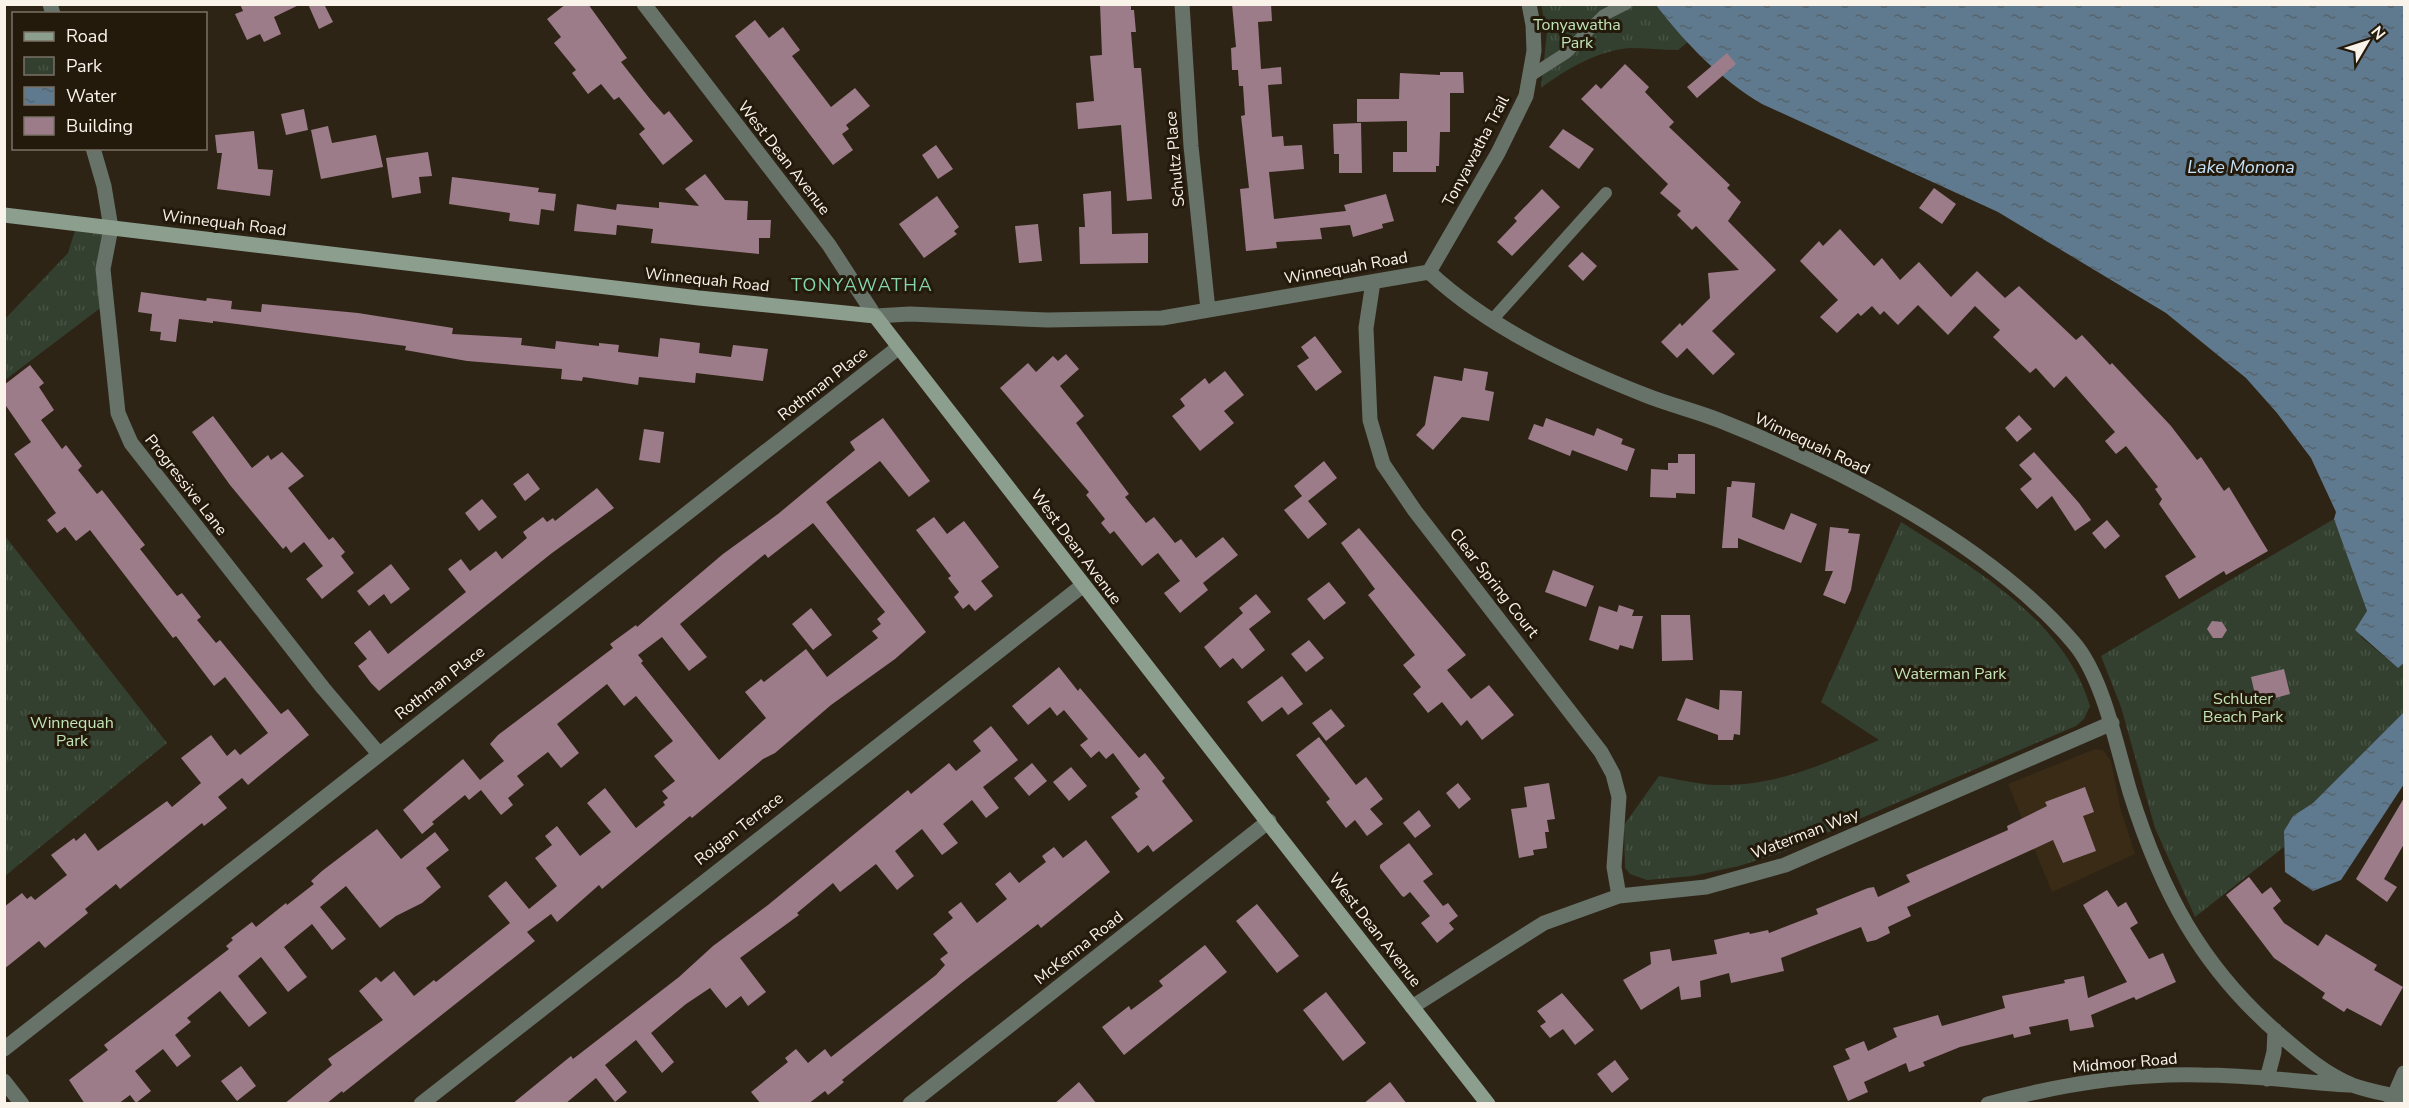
<svg xmlns="http://www.w3.org/2000/svg" width="2409" height="1108" viewBox="0 0 2409 1108" font-family="'Nunito Sans',sans-serif">
<style>
.built{fill:#392b16}
.park{fill:url(#park-tufts)}
.water{fill:url(#water-ripples)}
.building{fill:#9d7c8a;fill-rule:evenodd}
.lines{fill:none;stroke-linecap:round;stroke-linejoin:round}
.lane{stroke:#677268;stroke-width:12}
.street{stroke:#677268;stroke-width:15}
.secondary{stroke:#8c9e8e;stroke-width:15}
.labels{text-anchor:middle;dominant-baseline:central;stroke-width:6;stroke-linejoin:round;paint-order:stroke}
.park-label{font-size:16px;fill:#c1e5b6;stroke:#241a0c}
.street-label{font-size:16px;fill:#faf3ea;stroke:#241a0c}
.water-label{font-size:18px;font-style:italic;fill:#c5e3fa;stroke:#241a0c}
.neighbourhood-label{font-size:18px;letter-spacing:1.5px;fill:#86d7ad;stroke:#241a0c}
</style>
<defs>
<pattern id="park-tufts" width="24" height="20" patternUnits="userSpaceOnUse" patternTransform="scale(1.5)"><rect width="24" height="20" fill="#33402f"/><path d="M3 7l-1-3M5 7V3M7 7l1-3M15 17l-1-3M17 17v-4M19 17l1-3" fill="none" stroke="#475343"/></pattern>
<pattern id="water-ripples" width="26" height="14" patternUnits="userSpaceOnUse" patternTransform="scale(1.5)"><rect width="26" height="14" fill="#5f7a8e"/><path d="M2 4q2-2 4 0t4 0M15 11q2-2 4 0t4 0" fill="none" stroke="#56646e"/></pattern>
</defs>
<rect width="100%" height="100%" fill="#2e2415"/>
<path class="built" d="M2095 749 2103 750 2111 761 2120 807 2135 854 2052 892 2008 784Z"/>
<path class="park" d="M1541 5H1656L1688 42 1678 50C1663 50 1646 48 1631 48 1599 50 1566 69 1541 88L1547 32Z
M77 224 111 228 107 303 5 380V319L68 253Z
M2334 519 2367 611 2361 637 2398 668 2404 663V712L2313 803 2293 816 2284 831V847L2195 917 2155 828 2121 707 2101 656Z
M1901 522C1973 568 2065 620 2090 706L2084 719 2076 726 1782 852 1739 866 1692 876 1647 880 1630 874 1625 868 1624 825 1659 776C1677 779 1696 784 1715 785 1776 787 1824 764 1879 740L1821 702Z
M5 536 167 743 5 876H4Z"/>
<path class="water" d="M1656 5H2404V663L2398 668 2355 630 2367 611 2334 519 2336 512 2311 458 2277 413 2246 378 2166 313 1998 212 1762 104C1720 79 1686 44 1656 5Z
M2404 712V784L2341 880 2313 891 2285 872 2284 831 2293 816 2313 803Z"/>
<path class="building" d="M240 4H301L274 17 281 34 264 42 260 34 247 40 235 14 243 11Z
M308 4H324L333 22 319 29Z
M566 4H588L627 58 621 62 650 99 664 115 669 111 693 141 663 165 639 134 645 129 619 97 614 100 601 84 588 94 572 73 576 70 554 43 561 37 547 19Z
M1100 4H1131V10H1134L1136 32H1131L1134 68H1141L1152 199 1127 201 1121 125 1078 129 1076 103 1094 101 1090 56 1102 55Z
M1232 4H1271L1272 21 1258 22 1261 69 1281 67 1282 84 1268 85 1272 137 1283 136 1284 146 1302 145 1304 169 1269 172 1274 219 1346 211 1344 205 1386 194 1394 221 1382 224 1383 228 1353 237 1350 225 1320 228 1322 239 1276 242 1277 248 1246 251 1240 189 1249 188 1241 116 1245 115 1243 86H1239L1238 70H1232L1231 48 1236 47Z
M755 20 769 38 783 27 800 50 792 56 831 107 855 88 870 106 846 125 849 129 842 134 853 150 833 165 735 36Z
M1727 53 1736 64 1697 98 1687 87Z
M1625 64 1649 87 1645 92 1674 122 1669 127 1730 185 1727 188 1741 202 1728 221 1776 270 1712 331 1735 354 1713 375 1687 348 1677 358 1661 342 1680 323 1682 326 1710 298 1708 273 1739 270 1696 226 1692 230 1677 215 1681 211 1660 193 1668 184 1581 99 1596 84 1601 89Z
M1440 72H1463L1464 93H1450V132H1440L1439 166H1436V172H1393V152H1407V121L1357 122V99H1399L1400 73 1440 75Z
M304 109 308 130 286 135 281 114Z
M1361 123 1362 173H1339V154H1334L1333 124Z
M328 126 332 143 376 135 383 167 321 179 311 130Z
M1563 129 1594 149 1579 169 1549 147Z
M254 131 258 169 273 170 270 196 217 189 222 153H217L215 135Z
M936 145 953 169 938 179 922 155Z
M428 152 432 176 419 177 421 193 392 198 386 158Z
M705 174 725 200 748 201 747 220H771L770 238H759V254L651 243 653 229 617 225 616 235 574 231 577 204 616 210 617 204 659 208V202L699 206 685 189Z
M452 177 539 188 538 192 556 194 554 211 541 209 539 225 509 221 510 213 449 204Z
M1934 188 1956 204 1942 224 1919 208Z
M1542 189 1560 207 1512 256 1497 242 1517 221 1514 218Z
M1111 191 1112 234 1148 233V263L1080 264 1079 227H1085L1083 194Z
M937 196 959 227 954 231 957 234 924 258 899 224Z
M1038 224 1042 261 1019 263 1015 226Z
M1840 229 1874 266 1882 258 1900 280 1919 262 1951 297 1977 271 2005 298 2019 286 2076 340 2082 335 2110 365 2112 363 2171 426 2197 460 2201 457 2224 491 2229 487 2268 551 2226 575 2224 571 2179 599 2165 576 2196 557 2159 504 2162 499 2155 489 2158 487 2126 446 2116 454 2105 441 2115 432 2066 376 2054 388 2036 368 2030 373 1993 337 2000 330 1975 306 1948 335 1918 305 1898 325 1884 311 1880 315 1872 306 1861 316 1858 313 1837 333 1820 317 1838 300 1800 261 1819 241 1823 246Z
M1582 252 1597 266 1583 281 1568 266Z
M141 292 206 301 207 298 232 301 231 309 261 312 262 304 358 313 453 328 452 334 522 338 521 345 555 349 556 341 599 346V343L619 345 618 352 658 357 660 338 700 343 699 353 731 357 733 345 768 349 763 381 696 373 695 383 639 377 638 385 583 377 582 381 561 379 562 369 467 361 405 350 406 346 213 321V323L179 319 176 342 160 340 161 332 150 331 152 314 138 312Z
M1315 336 1342 372 1316 391 1297 366 1309 358 1301 347Z
M1066 354 1079 369 1060 386 1084 416 1076 423 1129 494 1125 497 1146 523 1154 517 1175 543 1181 539 1196 558 1223 537 1238 555 1203 583 1208 590 1180 613 1164 593 1180 581 1158 553 1142 566 1114 531 1110 534 1101 523 1105 519 1086 495 1089 492 1000 388 1028 363 1036 372 1053 356 1058 361Z
M30 365 44 383 39 387 54 410 41 420 62 449 66 445 82 466 78 470 97 494 102 490 145 545 140 549 177 596 182 593 201 617 197 620 216 643 220 640 281 714 288 709 309 735 248 785 242 778 218 797 227 808 204 826 202 823 120 889 116 884 85 909 88 913 45 948 39 941 4 969V907L22 893 27 899 31 896 35 900 67 875 51 855 74 838 76 841 85 833 98 851 167 801 172 807 201 783 181 758 211 735 227 756 235 749 240 755 268 733 225 677 214 686 176 636 173 638 90 530 76 541 65 527 57 533 47 520 56 513 14 454 31 442 4 403V385Z
M1464 368 1488 372 1485 390 1494 392 1489 421 1462 417 1433 450 1416 435 1425 425 1434 376 1462 381Z
M1225 371 1244 395 1224 411 1234 423 1200 451 1172 416 1185 406 1180 399 1205 378 1209 384Z
M2019 415 2032 429 2017 442 2005 428Z
M213 416 252 468 268 455 271 460 282 452 304 476 288 488 329 540 333 537 345 552 341 556 354 573 322 599 306 579 323 566 304 542 291 553 286 546 283 549 230 485 192 432Z
M883 418 930 481 909 497 880 461 826 502 926 632 895 659 831 705 775 753 763 759 692 818 690 816 602 889 599 885 557 922 551 914 527 932 535 941 343 1093 342 1091 326 1104H284L332 1065 328 1059 383 1020 359 991 376 977 381 982 394 971 414 996 434 980 436 982 510 923 488 896 506 881 529 909 557 886 535 858 552 845 545 836 557 826 580 856 611 832 587 803 605 788 636 828 665 805 663 802 668 798 662 791 675 781 654 756 673 741 636 696 624 706 607 684 557 724 579 753 561 768 548 752 517 776 524 785 508 798 513 805 501 815 481 790 469 800 465 795 432 822 434 824 422 834 403 810 463 759 480 780 504 761 490 744 498 735 613 648 610 644 636 625 637 627 723 554 778 514 855 450 850 442ZM813 523 885 612 877 619 881 624 872 631 878 638 827 677 806 649 764 682 761 679 759 681 745 692 766 718 719 760 641 663 643 661 638 655 662 637 689 671 707 657 680 624 765 554 768 558Z
M1546 418 1594 436 1597 428 1623 439 1621 444 1635 449 1627 471 1572 450 1570 456 1528 439 1534 424 1543 427Z
M644 429 664 432 660 463 639 460Z
M2034 452 2079 503 2091 520 2075 531 2052 496 2037 509 2020 489 2032 479 2019 465Z
M1678 454H1695V494L1676 493V498L1650 497 1651 469 1668 470V463H1678Z
M1324 461 1337 478 1308 501 1327 524 1308 539 1284 510 1302 496 1294 486Z
M528 473 540 489 525 501 513 484Z
M1732 481 1755 483 1752 517 1784 530 1791 513 1817 524 1801 563 1738 538V548H1722L1727 487H1731Z
M597 488 614 508 552 553 379 691 371 683 358 666 367 659 354 643 370 630 388 654 466 592 448 569 461 559 470 571 496 551 502 559 527 538 523 532 543 517 547 522 553 518 555 521Z
M482 499 497 517 479 531 465 513Z
M934 517 947 534 964 521 999 567 981 581 993 596 975 611 969 604 963 609 954 597 959 592 948 578 951 576 916 530Z
M2107 520 2120 536 2105 549 2092 533Z
M1830 527 1849 529 1848 533 1860 534 1851 590 1845 604 1823 595 1833 571H1825Z
M1359 528 1466 655 1447 670 1471 699 1489 685 1514 715 1482 740 1467 720 1461 726 1442 702 1428 713 1413 694 1421 687 1403 665 1415 655 1368 595 1375 589 1341 543Z
M391 564 410 589 391 604 384 594 369 606 357 591Z
M1553 570 1594 586 1586 607 1545 592Z
M1329 582 1346 603 1324 620 1307 599Z
M1256 594 1271 612 1249 629 1265 650 1242 669 1233 658 1220 668 1204 647 1243 613 1239 608Z
M1619 605 1634 610 1632 616H1643L1633 649 1620 645 1618 650 1589 640 1599 606 1617 612Z
M811 608 832 635 813 650 792 624Z
M1661 615H1690L1693 660 1662 661Z
M2212 621 2222 622 2227 630 2222 638H2213L2207 629Z
M1309 640 1324 658 1306 672 1291 654Z
M1059 667 1078 691 1080 688 1139 758 1145 753 1165 778 1162 781 1193 821 1153 852 1148 845 1138 853 1111 817 1138 797 1135 793 1140 789 1113 753 1106 759 1099 751 1091 758 1080 745 1088 739 1064 710 1057 716 1050 707 1028 725 1012 706Z
M2284 669 2290 694 2257 703 2251 677Z
M1282 676 1303 704 1288 715 1282 707 1262 722 1247 702Z
M1720 690 1742 691 1740 735 1734 734 1733 740H1718V735L1677 720 1686 698 1719 710Z
M1331 709 1345 726 1326 741 1312 723Z
M991 726 1018 760 983 787 999 808 986 818 972 800 943 824 958 843 942 855 922 829 895 851 914 876 897 890 876 864 840 892 833 883 797 913 799 915 740 958 766 992 748 1006 741 996 726 1008 710 988 686 1004 651 1033 674 1062 662 1073 636 1040 605 1065 627 1092 615 1102 596 1078 565 1104H512L571 1056 573 1059 679 977 713 946 768 905 908 790 911 794 949 763 956 771 981 751 973 741Z
M1319 737 1356 785 1366 777 1383 799 1370 809 1383 824 1367 836 1355 820 1346 828 1326 802 1330 799 1296 755Z
M1032 763 1047 781 1029 796 1014 778Z
M1071 767 1087 786 1069 801 1053 782Z
M1458 783 1471 799 1459 809 1446 793Z
M1549 783 1555 819 1547 820 1549 832H1545L1547 848 1533 850 1534 855 1519 858 1511 809 1527 807 1524 787Z
M2085 787 2094 812 2083 816 2096 851 2063 863 2053 840 1907 907 1911 916 1888 927 1890 933 1876 940 1867 942 1861 927 1781 958 1784 971 1731 983 1729 973 1700 981 1701 997 1681 1000 1679 986 1641 1010 1623 980 1651 964 1650 952 1670 949 1672 961 1717 954 1714 940 1749 932 1750 934 1768 930 1769 933 1818 914 1816 909 1868 888 1874 887 1878 897 1910 882 1906 875 2008 830 2007 826 2047 806 2045 802Z
M2404 798V844L2384 879 2397 887 2387 902 2356 879Z
M1419 810 1431 826 1415 838 1403 823Z
M377 829 401 859 435 832 449 850 426 868 441 887 422 903 396 916 380 928 346 886 320 907 346 939 332 950 312 924 284 947 307 977 288 992 261 957 238 976 267 1013 249 1027 220 991 187 1018 191 1022 175 1035 191 1056 177 1067 163 1049 135 1071 151 1091 136 1103 130 1095 118 1104H85L69 1080 108 1050 104 1045 229 949 226 946 233 940 231 938 252 922 256 927 286 903 287 905 314 884 311 881 322 871Z
M1086 840 1110 872 1041 928 1038 924 963 982 842 1080 844 1082 828 1095 825 1091 808 1104H761L751 1092 788 1062 785 1058 796 1049 808 1063 825 1049 831 1057 936 975 945 965 940 959 948 953 933 934 953 918 948 912 961 902 977 923 1007 899 995 884 1010 872 1019 883 1046 862 1042 856 1054 847 1063 858Z
M1409 843 1433 874 1423 881 1443 906 1448 903 1458 916 1449 923 1454 929 1437 943 1421 923 1430 916 1410 892 1404 897 1402 896 1380 868V865Z
M2249 877 2262 894 2271 887 2281 901 2273 908 2284 923 2318 946 2326 934 2377 965 2374 970 2403 987 2381 1026 2347 1008 2344 1012 2322 998 2325 993 2274 958 2226 895Z
M2107 890 2118 907 2126 902 2138 923 2130 928 2149 959 2163 953 2176 982 2136 1000 2134 997 2091 1015 2094 1027 2070 1031 2068 1019 2029 1027 2031 1034 2014 1038 2013 1034 1960 1047 1923 1062 1925 1066 1909 1072 1906 1063 1864 1082 1868 1092 1848 1101 1833 1066 1850 1059 1845 1049 1864 1041 1868 1051 1897 1037 1893 1028 1938 1015 1942 1026 2005 1008 2002 996 2065 983 2064 980 2084 976 2088 998 2127 982 2083 905Z
M1257 904 1299 956 1277 973 1236 921Z
M1205 945 1227 972 1124 1055 1102 1027 1129 1006 1131 1010 1163 986 1159 981Z
M1326 992 1366 1043 1343 1061 1303 1010Z
M1562 993 1594 1030 1575 1045 1563 1029 1550 1038 1540 1026 1546 1022 1537 1011Z
M1615 1060 1629 1079 1612 1093 1597 1074Z
M241 1066 256 1086 237 1101 221 1081Z
M1079 1082 1097 1104H1054Z
M1390 1082 1407 1104H1363Z"/>
<g class="lines">
<path class="lane" d="M1530 76 1566 53 1604 15 1626 4
M1493 319 1606 193"/>
<path class="street" d="M50 4 53 14
M644 4 829 245 875 316 910 314 1047 320 1162 318 1429 272C1489 328 1569 365 1645 395 1670 405 1696 411 1721 421 1841 469 1988 543 2073 642 2103 676 2117 748 2130 792 2161 891 2201 967 2280 1035 2302 1054 2325 1074 2352 1085 2368 1091 2387 1094 2404 1098
M1182 4 1191 146 1208 310
M93 148 104 186 111 228 103 269 118 413 131 443 323 688 379 754
M1429 272 1498 153 1526 96 1534 51 1533 25 1529 4
M1373 282 1366 328 1370 420 1383 464 1415 511 1601 752 1613 774 1619 797 1614 867 1619 896
M1412 1007 1544 923 1619 896 1706 887 1785 865 2112 723
M4 1049 899 347
M2267 1079 2274 1052 2275 1030
M4 1081 22 1104
M2391 1103 2404 1073
M421 1104 1082 586
M910 1104 1269 821
M1988 1104C2057 1085 2130 1073 2202 1075 2251 1075 2300 1082 2349 1085"/>
<path class="secondary" d="M4 215 699 298 875 316C1078 579 1283 842 1488 1104"/>
</g>
<g class="labels">
<g class="park-label">
<text x="1577" y="25">Tonyawatha<tspan x="1577" dy="18">Park</tspan></text>
<text x="1950" y="674">Waterman Park</text>
<text x="2243" y="699">Schluter<tspan x="2243" dy="18">Beach Park</tspan></text>
<text x="72" y="723">Winnequah<tspan x="72" dy="18">Park</tspan></text>
</g>
<g class="street-label">
<text transform="translate(1476 151) rotate(-62)">Tonyawatha Trail</text>
<text transform="translate(784 158) rotate(52)">West Dean Avenue</text>
<text transform="translate(1175 159) rotate(-95)">Schultz Place</text>
<text transform="translate(224 223) rotate(7)">Winnequah Road</text>
<text transform="translate(1346 268) rotate(-10)">Winnequah Road</text>
<text transform="translate(707 280) rotate(6)">Winnequah Road</text>
<text transform="translate(823 384) rotate(-38)">Rothman Place</text>
<text transform="translate(1812 444) rotate(25)">Winnequah Road</text>
<text transform="translate(186 485) rotate(52)">Progressive Lane</text>
<text transform="translate(1076 547) rotate(53)">West Dean Avenue</text>
<text transform="translate(1494 583) rotate(52)">Clear Spring Court</text>
<text transform="translate(440 683) rotate(-38)">Rothman Place</text>
<text transform="translate(739 829) rotate(-38)">Roigan Terrace</text>
<text transform="translate(1805 834) rotate(-21)">Waterman Way</text>
<text transform="translate(1375 930) rotate(52)">West Dean Avenue</text>
<text transform="translate(1079 948) rotate(-38)">McKenna Road</text>
<text transform="translate(2125 1063) rotate(-5)">Midmoor Road</text>
</g>
<g class="water-label">
<text x="2241" y="167">Lake Monona</text>
</g>
<g class="neighbourhood-label">
<text x="862" y="285">TONYAWATHA</text>
</g>
</g>
<rect width="2409" height="1108" fill="none" stroke="#faf3ea" stroke-width="12"/>
<rect x="12" y="12" width="195" height="138" fill="#241a0c" stroke="#7a7165" stroke-width="1.5"/>
<rect x="24" y="32" width="30" height="9" fill="#8c9e8e" stroke="#7a7165" stroke-width="1.5"/>
<text x="66" y="42" font-size="18" fill="#faf3ea">Road</text>
<rect x="24" y="57" width="30" height="18" fill="url(#park-tufts)" stroke="#7a7165" stroke-width="1.5"/>
<text x="66" y="72" font-size="18" fill="#faf3ea">Park</text>
<rect x="24" y="87" width="30" height="18" fill="url(#water-ripples)" stroke="#7a7165" stroke-width="1.5"/>
<text x="66" y="102" font-size="18" fill="#faf3ea">Water</text>
<rect x="24" y="117" width="30" height="18" fill="#9d7c8a" stroke="#7a7165" stroke-width="1.5"/>
<text x="66" y="132" font-size="18" fill="#faf3ea">Building</text>
<g transform="translate(2367 42) rotate(51)" stroke="#241a0c" stroke-width="4.5" paint-order="stroke">
<path d="M0-4.5L10 22L0 15L-10 22Z" fill="#faf3ea"/>
<text y="-9" font-size="16" font-weight="bold" text-anchor="middle" fill="#faf3ea">N</text>
</g>
</svg>
